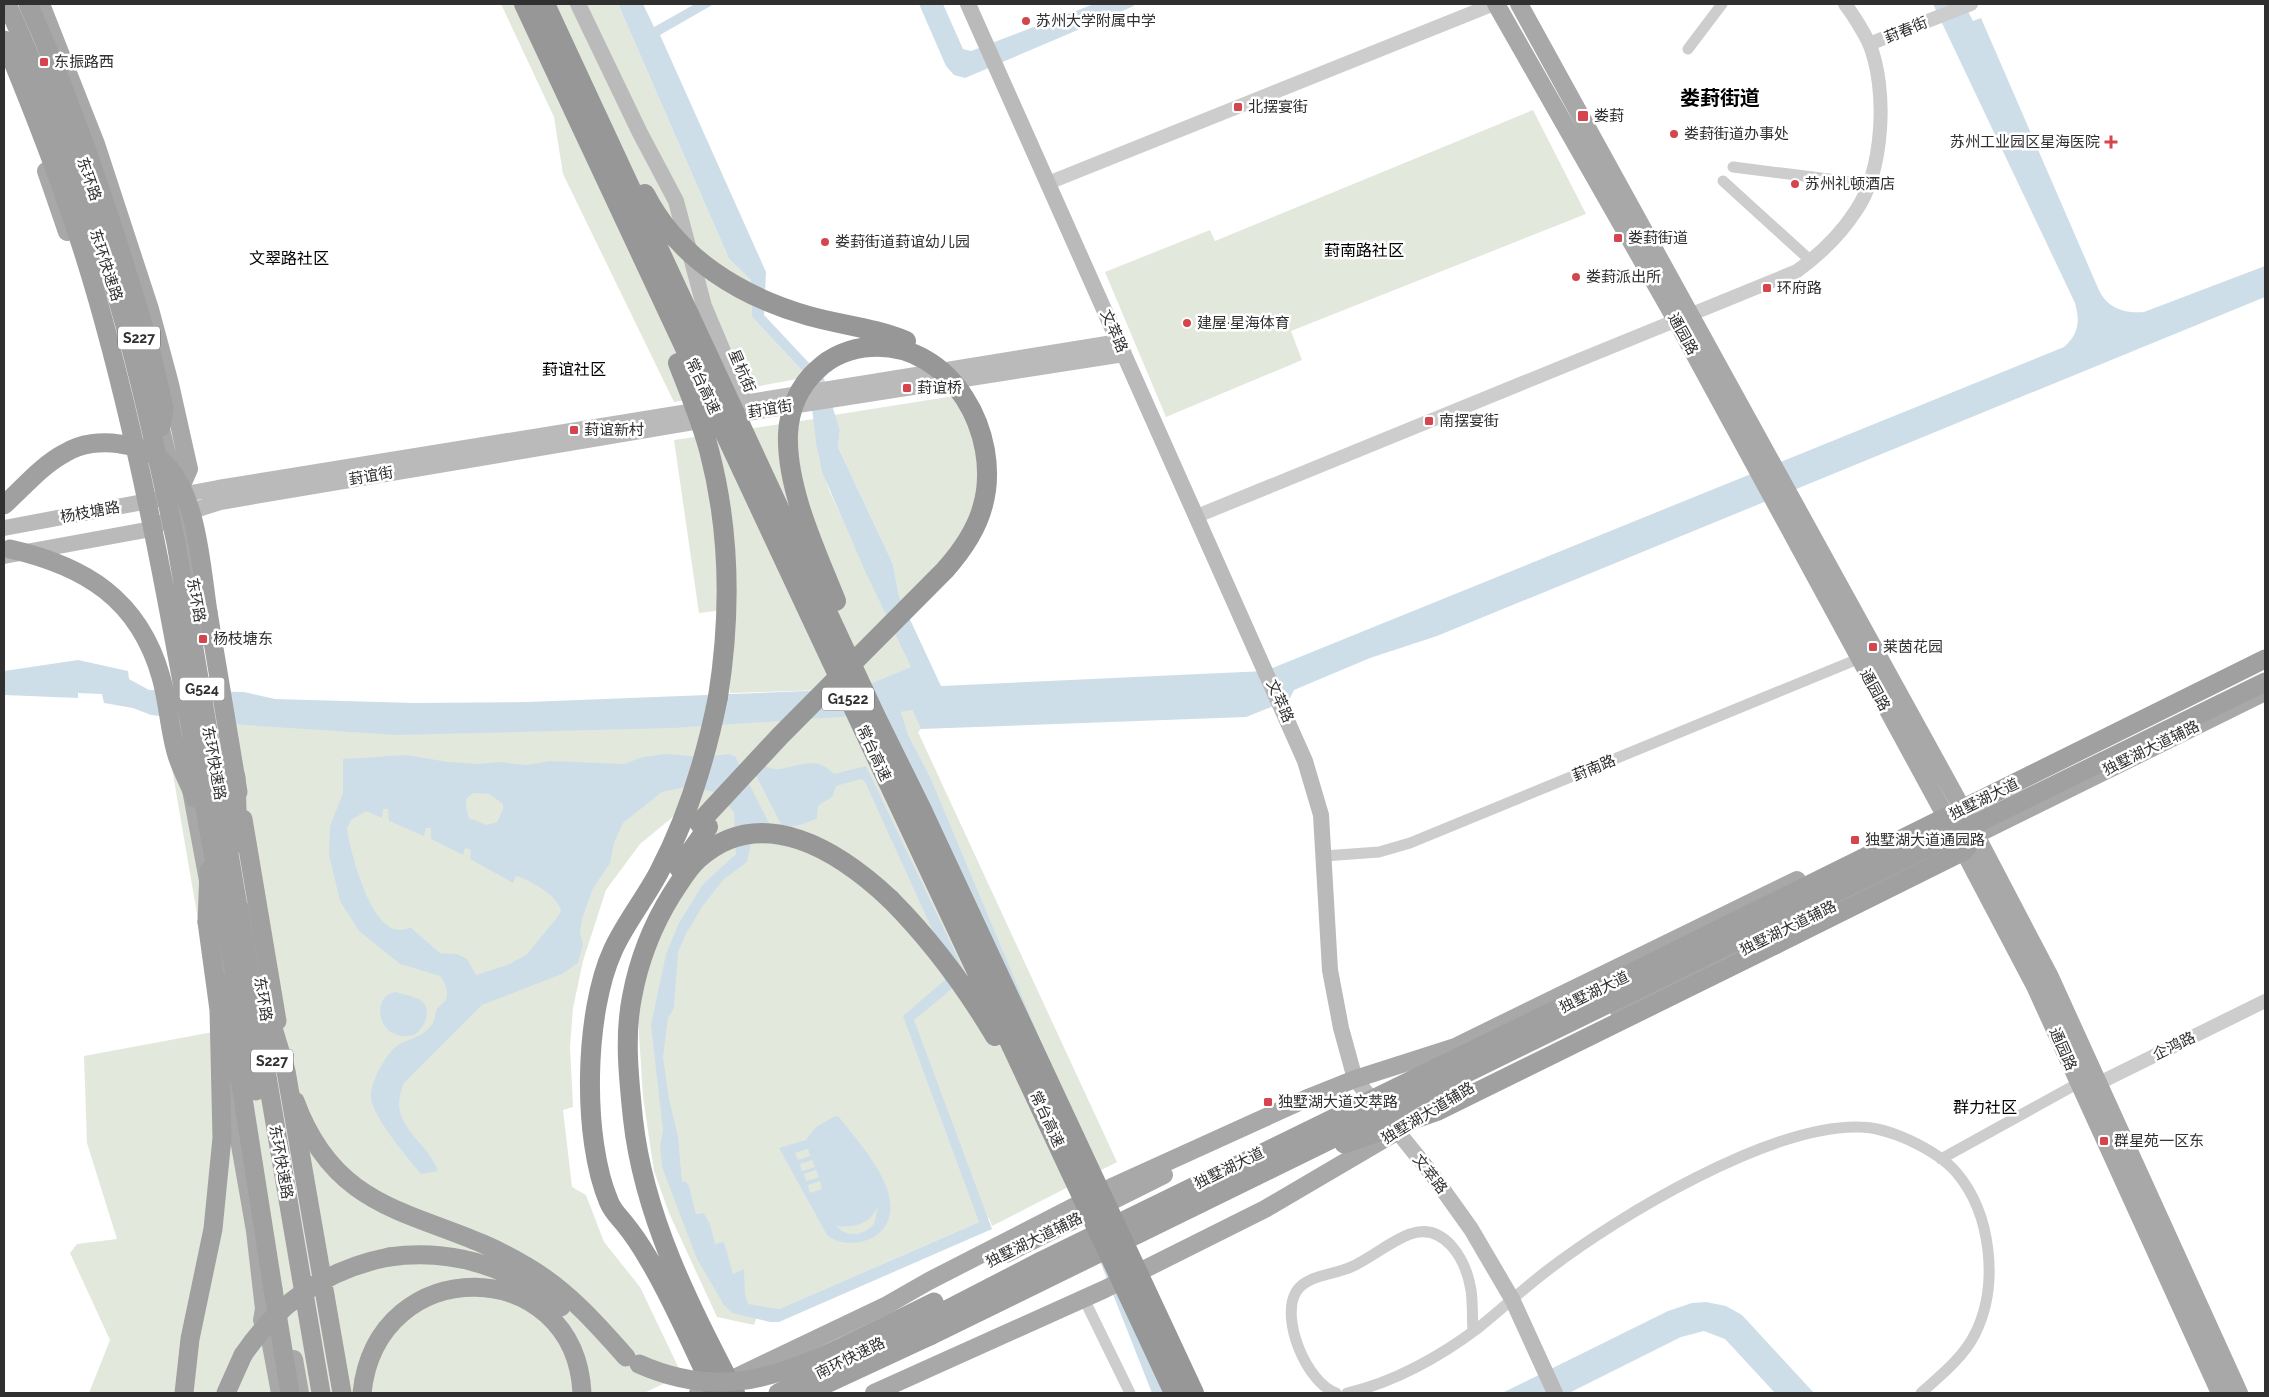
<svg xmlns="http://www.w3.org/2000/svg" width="2269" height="1397" viewBox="0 0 2269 1397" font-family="Raleway,'Noto Sans SC',sans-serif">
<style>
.green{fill:#e3e8dd}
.water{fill:#cedee9;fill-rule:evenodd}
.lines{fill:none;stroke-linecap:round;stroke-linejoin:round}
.minor{stroke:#cdcdcd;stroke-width:11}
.tertiary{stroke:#cdcdcd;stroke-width:14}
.secondary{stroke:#bababa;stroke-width:16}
.primary{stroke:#a8a8a8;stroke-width:18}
.trunk{stroke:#a0a0a0;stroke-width:19}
.motorway{stroke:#979797;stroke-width:20}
.trunk-bridge{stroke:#a0a0a0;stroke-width:19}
.motorway-bridge{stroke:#979797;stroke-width:20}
.poi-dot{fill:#d4454e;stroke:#fff;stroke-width:2}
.labels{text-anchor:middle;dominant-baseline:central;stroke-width:5;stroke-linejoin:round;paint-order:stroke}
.shield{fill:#fff;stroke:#6e6e6e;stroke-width:1}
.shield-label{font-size:14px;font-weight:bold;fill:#303030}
.poi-label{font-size:15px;fill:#303030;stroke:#fff;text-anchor:start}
.street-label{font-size:15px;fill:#303030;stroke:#fff}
.neighbourhood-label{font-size:16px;fill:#000;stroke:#fff}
.district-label{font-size:20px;font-weight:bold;fill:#000;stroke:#fff}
</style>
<rect width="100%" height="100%" fill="#fff"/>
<path class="green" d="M501 4H618L729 259 751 280 752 317 808 377 674 402 563 174 554 117Z
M1533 110 1586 214 1291 331 1302 360 1166 417 1105 272 1210 230 1215 241Z
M954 396C959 405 968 415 972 425 975 433 974 443 976 452 985 521 946 557 902 603L899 596 893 564 838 447 840 431 834 415Z
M814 419 819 459 829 490 912 667 857 689 730 693 723 610 699 613 674 440Z
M912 710 921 729 918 732 1117 1162 992 1226 989 1218 979 1222 756 1319 754 1325 717 1317 669 1213 654 1171 643 1097 639 1034V1012L647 966 686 879 719 854 680 811 640 844 606 890 583 961 573 1008 570 1047 573 1107 563 1110 572 1187 586 1195 604 1242 640 1287 682 1375 644 1393H89L110 1340 70 1253 77 1244 117 1239 87 1143 84 1056 213 1032 207 972 163 716 842 715 884 714Z"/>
<path class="water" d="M618 4H643L654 27 695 4H714L660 35 766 272 764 315 824 379 840 431 838 447 893 564 899 596 941 686 1265 671 2064 347C2079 334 2080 321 2075 303L1933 4H1964L1973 21 1981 18 2098 288C2106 307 2123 314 2144 312L2265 266V297L1437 636 1370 658 1294 690 1289 700 1246 717 921 729 912 710 901 712 908 735 930 777 1057 1080 1180 1393H1152L884 714 674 728 397 735 244 725 151 715 133 708 104 703 102 694 78 693V698L4 695V671L78 660 128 671 129 679 149 690 244 692 275 699 413 703 528 702 857 689 911 667 866 573 822 472 817 449 808 377 752 317 751 280 729 259Z
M919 4H943L963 49 971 51 1094 4H1133L1134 6 965 78 954 75 946 66Z
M666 754 703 757 728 754 735 756 770 825 751 843 747 862 723 880 702 907 687 932 678 952 674 1008 668 1018 663 1057 669 1099 678 1136 682 1182 685 1181 689 1186 696 1214 704 1213 710 1224 715 1244 724 1242 733 1274 744 1269 745 1294 748 1304 779 1309 979 1222 903 1016 946 979V960L865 782 861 779 836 786 833 796 818 806 817 818C808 823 790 830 781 824L754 772 760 765C766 766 773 770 779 769 803 766 815 755 834 774L866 766 966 975 964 979 914 1020 992 1229 779 1322H770L732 1313 724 1305 697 1259 662 1167 660 1147 663 1131 651 1025 666 954 679 923 703 884 736 854 734 812 715 792 686 787 662 792 623 823 614 843 610 863 592 890 582 919 580 933 583 945 578 963 562 974 482 1005 404 1083C385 1126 427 1139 438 1171L421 1174C407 1157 374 1119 371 1098 369 1084 386 1053 398 1045 408 1039 419 1038 428 1029 435 1023 434 1017 437 1009 438 1006 443 1004 445 1001 450 994 445 982 440 976L400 964 359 931 340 901 329 855 330 826 343 793V759L406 755 448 762 479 764 500 762 527 765 551 761 624 764 643 757ZM473 793 489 794 503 804V809L497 822 487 825 469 818 466 807V799ZM383 809H388L389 821 424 836 426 828H431V839L463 855 465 848 471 850 470 859 513 883 516 876C531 881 556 894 561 910L559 915 527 954 510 964 476 975 467 959 457 954 440 953 411 928C407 928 404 930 400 930 370 930 351 853 347 829L351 820 366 811 382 818Z
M396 992C403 995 416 996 422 1001 433 1011 424 1029 414 1035 376 1044 370 994 396 992Z
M835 1116 839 1117C858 1142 910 1196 883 1229 877 1236 870 1240 860 1242 849 1244 836 1243 827 1235L779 1148 806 1140 816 1127ZM808 1149 810 1156 798 1160 795 1153ZM812 1160 815 1167 802 1171 800 1164ZM816 1170 819 1177 806 1181 804 1174ZM820 1181 822 1189 810 1193 808 1185ZM878 1207 874 1224C863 1236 848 1238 836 1226 854 1228 869 1225 878 1207Z
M1706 1302 1726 1306 1742 1315 1814 1393H1775L1725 1339 1704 1331 1681 1337 1569 1393H1502L1668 1311 1692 1303Z"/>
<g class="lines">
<path class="minor" d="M1688 49 1722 4
M1733 167 1868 184
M1723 181 1811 261
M1324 856 1379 852 1410 843 1858 659
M1941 1159 2084 1080
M1084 1299 1130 1393
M1336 1393C1307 1383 1280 1319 1296 1292 1306 1275 1334 1275 1351 1267 1371 1258 1389 1242 1410 1234 1445 1222 1466 1260 1471 1290 1473 1303 1472 1318 1473 1332
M1347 1393C1393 1383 1441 1356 1478 1328 1502 1309 1524 1288 1548 1270 1618 1216 1770 1125 1859 1127 1877 1127 1893 1133 1909 1140 1926 1148 1944 1158 1956 1172 1992 1214 1999 1286 1975 1334 1963 1358 1940 1376 1921 1393"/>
<path class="tertiary" d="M1869 44 1971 4
M1048 183 1494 4
M1197 516 1797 271C1819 255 1840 235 1855 212 1884 171 1888 89 1869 43 1862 29 1854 16 1845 4
M2089 1088 2265 1001"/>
<path class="secondary" d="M578 4 640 133 676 201 704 306 744 401 751 409
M968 4 1305 761 1321 815 1330 970 1341 1028 1355 1079 1431 1173 1471 1229 1512 1299 1555 1393
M4 528 218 488 1119 342
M4 556 146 530 182 514 220 502 753 412 1124 354"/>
<path class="primary" d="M41 4 96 144 150 309 170 384 189 469 177 496
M1496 4 1676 320 1952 828
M1519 4 1958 801 2050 977 2239 1393
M46 171 67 232
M157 413 182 514 203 637
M190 784 209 886
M1964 851 2035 986 2220 1393
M249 912 261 990
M214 916 229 996
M1619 1011 2265 692
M226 1065 255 1231 264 1309 262 1320 269 1334 280 1393
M1006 1254 1164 1175
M294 1359 300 1393
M698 1393 728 1381 887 1305 929 1281 1112 1187 1310 1097 1355 1079 1455 1047 1797 880
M874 1393 1105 1289 1265 1209 1403 1128"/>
<path class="trunk" d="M152 356 164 408 161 427
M208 612 238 792
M243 819 277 1021
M1775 945 1964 851 1976 835
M295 1101C340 1224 433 1209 526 1266 566 1289 596 1323 626 1357
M389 1257C454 1248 510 1267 561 1307
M273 1289 290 1393
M184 1393 190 1339 213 1229 222 1138 219 1010 207 922
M226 1393 243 1355
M362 1393C377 1250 575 1254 582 1393
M778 1393 921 1323
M807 1393 930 1336"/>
<path class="motorway" d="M679 868 708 827
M715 1393C693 1348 674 1301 648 1258 641 1246 633 1234 624 1223 619 1217 612 1210 609 1202 582 1139 584 1013 613 950 624 925 646 897 659 872 688 817 706 757 718 697
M735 1393C690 1306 644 1218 633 1119 629 1079 624 1037 632 997 639 959 652 926 672 894 680 882 687 869 698 859 762 801 840 852 890 899"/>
<path class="trunk-bridge" d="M7 4C49 98 86 195 116 294 140 376 158 460 176 543L321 1393
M28 4C79 117 118 237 152 356
M4 40C39 125 73 212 98 301 140 448 167 598 194 748 214 862 236 977 256 1091
M4 505C23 488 42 465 65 453 81 443 102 441 120 444 136 446 150 450 162 461 198 493 201 568 208 612
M10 549C85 566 139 599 161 677 168 701 169 727 176 752 180 767 189 783 195 798
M236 777 238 843
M207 922 209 870
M225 983 273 1289
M263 995 286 1071 342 1393
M1344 1144 1438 1111 1775 945
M921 1323 1041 1261 1635 971 2265 659
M930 1336 2265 682
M243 1355C278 1303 327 1269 389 1257
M639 1364C713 1397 771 1381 842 1347 873 1332 904 1317 934 1302"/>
<path class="motorway-bridge" d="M524 4 1174 1393
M545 4 875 715 921 808 1194 1393
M645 194C678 259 742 297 809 316 841 325 875 328 906 341
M678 363C689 391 701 420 709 450 730 530 731 615 718 697
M699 823 780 736 945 570C961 552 977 529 983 505 1002 435 952 342 871 347 851 348 831 356 817 370 799 386 789 410 788 434 786 488 816 551 836 601
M890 899C932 941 965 986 995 1036"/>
</g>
<g class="poi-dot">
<circle cx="1026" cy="21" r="5"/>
<rect x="39" y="57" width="10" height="10" rx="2.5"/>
<rect x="1233" y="102" width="10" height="10" rx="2.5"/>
<rect x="1577" y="110" width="12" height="12" rx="2.5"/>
<circle cx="1674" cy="134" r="5"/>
<path d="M2108.5 134.5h5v5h5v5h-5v5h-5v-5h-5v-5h5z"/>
<circle cx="1795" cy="184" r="5"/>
<rect x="1613" y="233" width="10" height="10" rx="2.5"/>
<circle cx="825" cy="242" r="5"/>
<circle cx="1576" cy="277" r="5"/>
<rect x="1762" y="283" width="10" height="10" rx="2.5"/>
<circle cx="1187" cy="323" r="5"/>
<rect x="902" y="383" width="10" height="10" rx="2.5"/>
<rect x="1424" y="416" width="10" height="10" rx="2.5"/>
<rect x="569" y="425" width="10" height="10" rx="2.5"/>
<rect x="198" y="634" width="10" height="10" rx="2.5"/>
<rect x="1868" y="642" width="10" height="10" rx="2.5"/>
<rect x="1850" y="835" width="10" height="10" rx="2.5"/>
<rect x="1263" y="1097" width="10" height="10" rx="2.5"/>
<rect x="2099" y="1136" width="10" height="10" rx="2.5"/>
</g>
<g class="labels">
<g class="shield">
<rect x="118" y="326.5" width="42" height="23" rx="4"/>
<rect x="179.5" y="677.5" width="45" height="23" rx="4"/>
<rect x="822" y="687.5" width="52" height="23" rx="4"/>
<rect x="251" y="1049.5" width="42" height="23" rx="4"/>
</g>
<g class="shield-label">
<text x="139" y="338">S227</text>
<text x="202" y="689">G524</text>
<text x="848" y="699">G1522</text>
<text x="272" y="1061">S227</text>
</g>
<g class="poi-label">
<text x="1036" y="21">苏州大学附属中学</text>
<text x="54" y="62">东振路西</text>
<text x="1248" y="107">北摆宴街</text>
<text x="1594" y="116">娄葑</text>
<text x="1684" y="134">娄葑街道办事处</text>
<text x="2100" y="142" text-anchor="end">苏州工业园区星海医院</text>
<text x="1805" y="184">苏州礼顿酒店</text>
<text x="1628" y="238">娄葑街道</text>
<text x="835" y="242">娄葑街道葑谊幼儿园</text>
<text x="1586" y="277">娄葑派出所</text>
<text x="1777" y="288">环府路</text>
<text x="1197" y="323">建屋·星海体育</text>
<text x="917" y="388">葑谊桥</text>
<text x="1439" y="421">南摆宴街</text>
<text x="584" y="430">葑谊新村</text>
<text x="213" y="639">杨枝塘东</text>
<text x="1883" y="647">莱茵花园</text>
<text x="1865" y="840">独墅湖大道通园路</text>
<text x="1278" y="1102">独墅湖大道文萃路</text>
<text x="2114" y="1141">群星苑一区东</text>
</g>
<g class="street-label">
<text transform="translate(1906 30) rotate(-22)">葑春街</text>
<text transform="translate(89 179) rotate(71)">东环路</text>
<text transform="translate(106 265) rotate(72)">东环快速路</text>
<text transform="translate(1114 331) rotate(66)">文萃路</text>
<text transform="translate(1683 334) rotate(61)">通园路</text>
<text transform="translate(742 371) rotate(67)">星杭街</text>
<text transform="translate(703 386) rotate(65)">常台高速</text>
<text transform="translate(770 409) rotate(-9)">葑谊街</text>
<text transform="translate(371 476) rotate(-10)">葑谊街</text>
<text transform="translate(90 512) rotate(-10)">杨枝塘路</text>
<text transform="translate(196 600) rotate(80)">东环路</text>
<text transform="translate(1875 690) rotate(61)">通园路</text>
<text transform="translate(1280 701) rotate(66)">文萃路</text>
<text transform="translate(2151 748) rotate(-26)">独墅湖大道辅路</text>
<text transform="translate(874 753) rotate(65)">常台高速</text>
<text transform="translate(214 763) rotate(80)">东环快速路</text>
<text transform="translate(1594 768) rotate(-22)">葑南路</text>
<text transform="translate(1984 799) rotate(-26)">独墅湖大道</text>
<text transform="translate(1788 928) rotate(-26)">独墅湖大道辅路</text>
<text transform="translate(1594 992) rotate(-26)">独墅湖大道</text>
<text transform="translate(263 999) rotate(81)">东环路</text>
<text transform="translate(2174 1046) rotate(-26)">企鸿路</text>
<text transform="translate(2063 1049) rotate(66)">通园路</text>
<text transform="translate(1428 1113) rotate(-31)">独墅湖大道辅路</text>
<text transform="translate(1047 1119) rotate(65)">常台高速</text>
<text transform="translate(281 1162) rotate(80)">东环快速路</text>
<text transform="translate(1229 1168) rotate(-26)">独墅湖大道</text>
<text transform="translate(1430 1174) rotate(52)">文萃路</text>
<text transform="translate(1034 1240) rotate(-26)">独墅湖大道辅路</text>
<text transform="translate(850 1358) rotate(-26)">南环快速路</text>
</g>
<g class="neighbourhood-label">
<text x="1364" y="250">葑南路社区</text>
<text x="289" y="258">文翠路社区</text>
<text x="574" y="369">葑谊社区</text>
<text x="1985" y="1107">群力社区</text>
</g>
<g class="district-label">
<text x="1720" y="98">娄葑街道</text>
</g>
</g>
<rect width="2269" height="1397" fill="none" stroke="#303030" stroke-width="10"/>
</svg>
